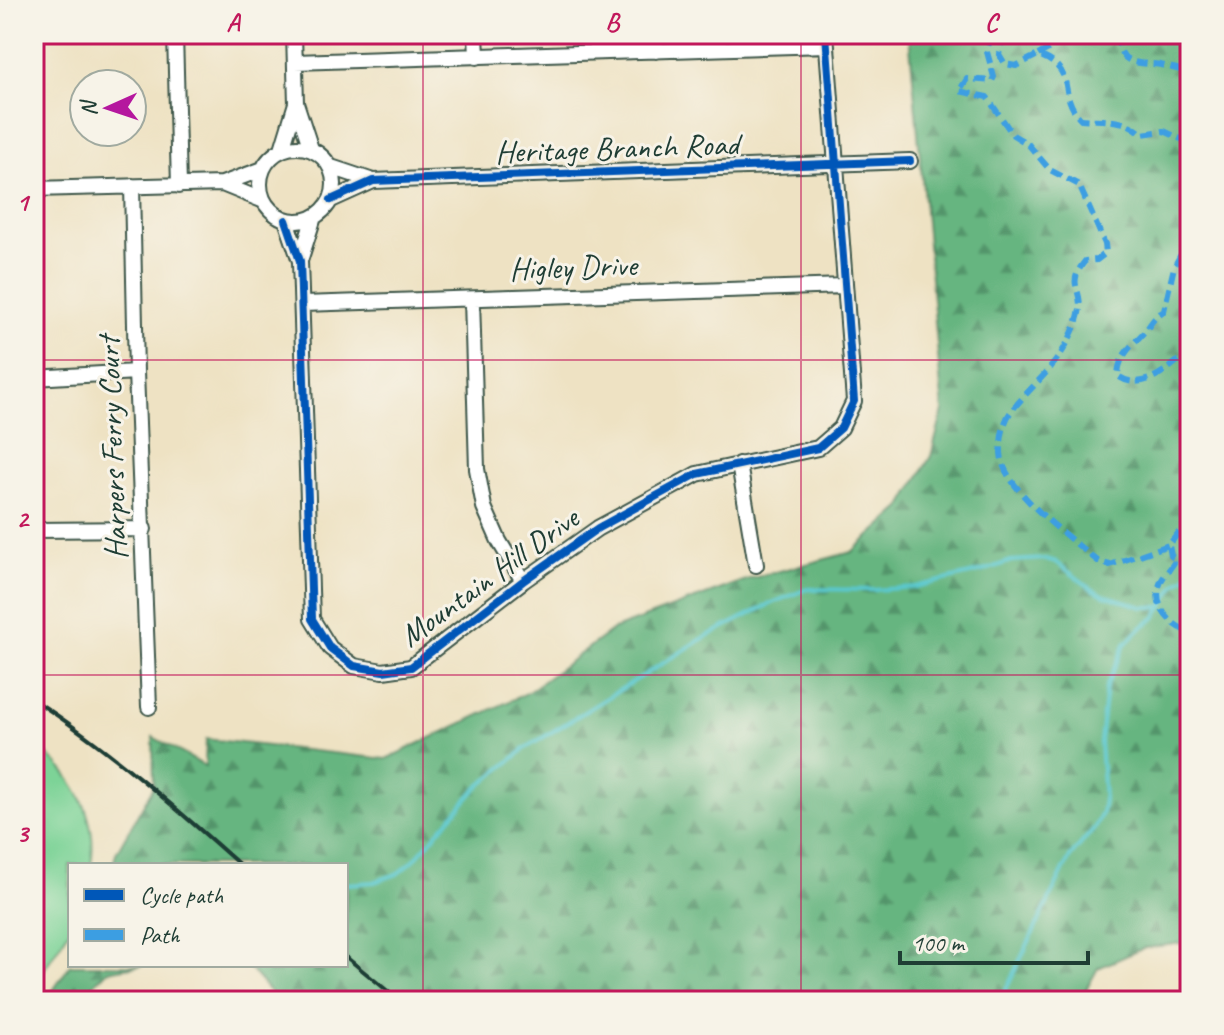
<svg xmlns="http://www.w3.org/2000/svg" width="1224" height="1035" viewBox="0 0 1224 1035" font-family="Caveat,sans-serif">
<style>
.green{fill:#7dd397;stroke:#4e8866;stroke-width:2}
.forest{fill:url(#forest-firs);stroke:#42795a;stroke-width:2}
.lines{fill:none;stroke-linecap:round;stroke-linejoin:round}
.stream{stroke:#5ac8ce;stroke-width:4}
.minor-casing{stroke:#3e5649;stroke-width:18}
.minor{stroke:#fff;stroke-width:14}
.rail{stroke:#1f3d34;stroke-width:4}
.quiet{stroke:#3c9ee2;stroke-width:6;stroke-dasharray:12 6;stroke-linecap:butt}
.cycleway-casing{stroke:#f7f3e8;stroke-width:13}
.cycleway{stroke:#0057b8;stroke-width:8}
.grid{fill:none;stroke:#c2185b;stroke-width:2;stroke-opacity:0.55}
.labels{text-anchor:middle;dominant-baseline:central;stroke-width:6;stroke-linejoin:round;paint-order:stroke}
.street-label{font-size:32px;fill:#1f3d34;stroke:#f7f3e8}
.neatline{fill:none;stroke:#c2185b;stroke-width:3}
.grid-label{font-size:26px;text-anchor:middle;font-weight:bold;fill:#c2185b}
</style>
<defs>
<pattern id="forest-firs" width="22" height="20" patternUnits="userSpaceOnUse" patternTransform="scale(2)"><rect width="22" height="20" fill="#66b580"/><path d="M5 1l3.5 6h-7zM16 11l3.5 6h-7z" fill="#53946a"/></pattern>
</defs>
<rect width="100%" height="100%" fill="#f7f3e8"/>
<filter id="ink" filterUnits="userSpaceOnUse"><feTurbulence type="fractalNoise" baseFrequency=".0125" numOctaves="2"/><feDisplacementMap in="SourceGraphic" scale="16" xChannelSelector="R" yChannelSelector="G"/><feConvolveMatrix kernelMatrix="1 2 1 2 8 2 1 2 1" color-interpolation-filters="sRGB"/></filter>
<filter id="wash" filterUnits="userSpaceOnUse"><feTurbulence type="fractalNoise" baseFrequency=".006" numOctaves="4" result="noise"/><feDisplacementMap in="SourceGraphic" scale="32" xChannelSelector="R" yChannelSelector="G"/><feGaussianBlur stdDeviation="1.8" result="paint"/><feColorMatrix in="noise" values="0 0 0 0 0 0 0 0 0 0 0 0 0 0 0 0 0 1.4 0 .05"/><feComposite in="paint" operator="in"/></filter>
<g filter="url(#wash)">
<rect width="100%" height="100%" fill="#eee2c3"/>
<path class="green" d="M34 744C74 772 99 817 91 865H70V929L42 973 34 968Z"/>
<path class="forest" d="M909 34H1190V942L1144 948 1098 968 1080 1001H278L246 965H346V865H113L116 853 154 786 153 737 205 766 206 739 386 759 527 693 614 629 749 579 852 552 901 508 931 456 943 411Z
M70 965H143L107 971 78 1001H46Z"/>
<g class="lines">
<path class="stream" d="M346 884 374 882 397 874 412 862 476 789 526 748 707 636 772 603 807 589 874 590 915 587 983 571 1011 561 1046 559 1056 562 1092 589 1104 595 1143 607H1163
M998 1001 1007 987 1070 857 1095 827 1102 813 1104 799 1100 742 1106 687 1125 644 1142 627 1155 618 1176 584 1190 574"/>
</g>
</g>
<g filter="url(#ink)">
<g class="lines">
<g class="minor-casing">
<path id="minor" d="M175 34 179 186
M294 34 296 103 311 149
M476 34 477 57
M656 34V51
M295 62 827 45
M260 184a37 37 0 1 1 74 0a37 37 0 1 1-74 0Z
M282 149 296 103
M331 167 373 181
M222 184 264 201
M132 186 136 372 149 707
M34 189 222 184 263 169
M331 200 373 181 910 161
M286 220 300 261 312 619 330 648 354 666 383 671 411 667 523 581 598 528 697 474 818 448 841 428 854 401 826 34
M300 261 314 217
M472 299 477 469 484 507 499 541 523 581
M303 304 845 286
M34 378 136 372
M739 464 756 565
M34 530 144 529"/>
</g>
<use href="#minor" class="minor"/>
<path class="rail" d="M34 700C107 747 175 807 240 865
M346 957 400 1001"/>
<path class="quiet" d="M991 34 987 52 994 77 992 81 967 79 959 91 987 97 1013 135 1028 144 1050 170 1079 185 1105 244 1106 253 1097 260 1085 261C1067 284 1080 285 1080 307 1079 320 1071 336 1065 347 1051 372 1027 390 1010 413 1001 426 998 452 1004 467 1019 501 1071 539 1099 562L1110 565 1169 545
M1004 34 999 54 1005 64 1016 66 1038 55C1080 71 1055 92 1081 119 1102 121 1126 117 1142 134L1164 131 1190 143
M1118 34C1118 60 1129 63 1151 64 1163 64 1177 70 1190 72
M1038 55 1074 34
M1190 238 1174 267 1164 311C1155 316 1152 322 1146 330 1133 345 1118 355 1118 376 1143 394 1171 366 1190 351
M1190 518 1169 545 1171 556 1176 559C1172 568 1161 577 1159 587 1154 609 1172 626 1190 632"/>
<g class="cycleway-casing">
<path id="cycleway" d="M331 200 373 181 910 161
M286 220 300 261 312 619 330 648 354 666 383 671 411 667 523 581 598 528 697 474 818 448 841 428 854 401 826 34"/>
</g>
<use href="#cycleway" class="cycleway"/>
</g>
</g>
<path class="grid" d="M423 34V1001M801 34V1001M34 360H1190M34 675H1190"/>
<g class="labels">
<g class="street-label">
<text transform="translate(617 148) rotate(-2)">Heritage Branch Road</text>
<text transform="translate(573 267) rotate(-2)">Higley Drive</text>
<text transform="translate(112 448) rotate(-92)">Harpers Ferry Court</text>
<text transform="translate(489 577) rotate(-36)">Mountain Hill Drive</text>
</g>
</g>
<rect width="1224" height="1035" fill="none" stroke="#f7f3e8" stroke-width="88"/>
<rect x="68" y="863" width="280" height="104" fill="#f7f3e8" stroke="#a1aaa0" stroke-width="2"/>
<rect x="84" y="889" width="40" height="12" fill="#0057b8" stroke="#a1aaa0" stroke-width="2"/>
<text x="140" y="903" font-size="24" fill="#1f3d34">Cycle path</text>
<rect x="84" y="929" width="40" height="12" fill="#3c9ee2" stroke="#a1aaa0" stroke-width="2"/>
<text x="140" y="943" font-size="24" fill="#1f3d34">Path</text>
<g transform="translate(108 108) rotate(267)"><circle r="38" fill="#f7f3e8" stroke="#a1aaa0" stroke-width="2"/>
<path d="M0-6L14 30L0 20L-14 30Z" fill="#b5179e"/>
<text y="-12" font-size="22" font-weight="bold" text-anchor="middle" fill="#1f3d34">N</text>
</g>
<path d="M900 951v12h188v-12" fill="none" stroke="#1f3d34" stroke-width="4"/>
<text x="912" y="951" font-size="24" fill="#1f3d34" stroke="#f7f3e8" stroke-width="6" paint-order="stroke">100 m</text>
<rect x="44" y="44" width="1136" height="947" class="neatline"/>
<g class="grid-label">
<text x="233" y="31">A</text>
<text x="612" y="31">B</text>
<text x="991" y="31">C</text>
<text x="22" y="211">1</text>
<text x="22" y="527">2</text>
<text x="22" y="842">3</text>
</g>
</svg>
